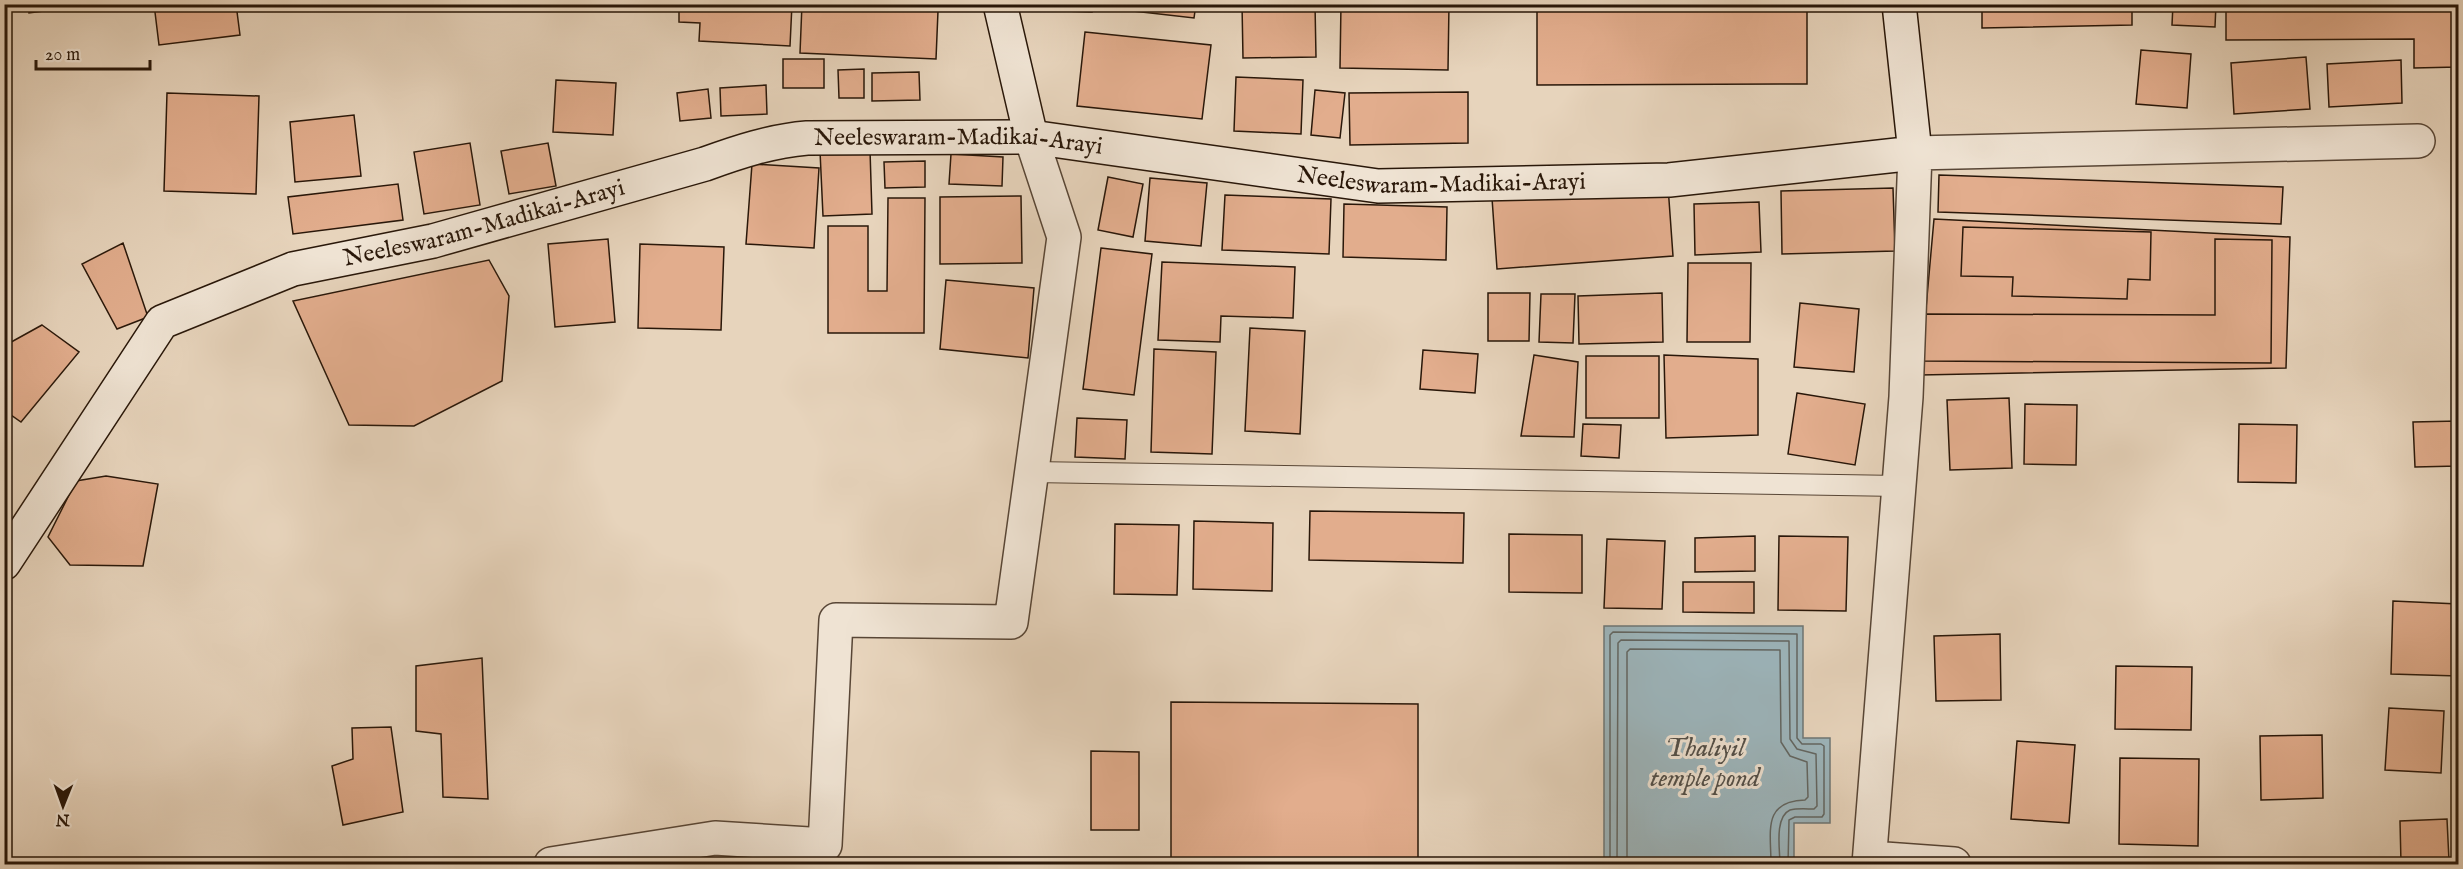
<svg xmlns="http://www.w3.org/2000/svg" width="2463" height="869" viewBox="0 0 2463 869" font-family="'IM FELL English',serif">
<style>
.water{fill:#9cb5bc;stroke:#6e7674;stroke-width:1.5}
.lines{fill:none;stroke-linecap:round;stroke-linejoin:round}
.shore{stroke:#626662;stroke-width:1.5}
.building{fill:#e2ad8d;stroke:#291709;stroke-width:1.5}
.lane-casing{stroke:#584636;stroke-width:22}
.street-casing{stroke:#584636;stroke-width:36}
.secondary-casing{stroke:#291709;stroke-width:36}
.lane{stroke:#efe3d3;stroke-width:20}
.street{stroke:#efe3d3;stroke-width:33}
.secondary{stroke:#efe3d3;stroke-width:33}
.labels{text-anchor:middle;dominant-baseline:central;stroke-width:6;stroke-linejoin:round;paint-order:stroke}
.street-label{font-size:24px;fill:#291709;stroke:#efe3d3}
.water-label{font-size:26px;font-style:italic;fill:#514e48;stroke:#efe3d3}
</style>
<rect width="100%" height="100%" fill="#e7d4bc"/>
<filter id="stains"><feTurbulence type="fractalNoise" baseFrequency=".00333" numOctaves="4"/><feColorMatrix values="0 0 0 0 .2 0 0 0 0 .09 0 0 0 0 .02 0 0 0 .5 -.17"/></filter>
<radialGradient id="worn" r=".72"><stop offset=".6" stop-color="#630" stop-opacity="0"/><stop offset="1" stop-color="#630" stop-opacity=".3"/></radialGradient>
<path class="water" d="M1604 626H1803V738H1830V823H1794V864H1604Z"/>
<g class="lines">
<path class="shore" d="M1610 864V635L1613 632 1797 634V738L1802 744H1821L1824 746V814L1822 817H1795L1789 820 1788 864
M1617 864 1618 643 1621 640 1789 641 1790 739 1797 749 1816 754 1817 806 1814 809C1807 809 1797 808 1790 810 1774 817 1780 851 1780 864
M1627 864V652L1630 649 1780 650 1781 742 1790 756 1807 762 1808 797 1805 800C1762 801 1771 832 1771 864"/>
</g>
<path class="building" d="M28 4H98L29 13Z
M154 4H236L240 35 159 45Z
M679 4H792L790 46 699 41 700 23 679 22Z
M802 4 938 11 936 59 800 53Z
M1037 4H1092V12L1036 10Z
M1107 4H1196L1194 18 1107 8Z
M1242 4H1315L1316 57 1243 58Z
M1341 4H1449L1448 70 1340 68Z
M1982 4H2132V25L1982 28Z
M2173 4H2216L2215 27 2172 25Z
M2226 4H2458V67L2414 68V39L2226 40Z
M1807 5V84L1537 85V6Z
M1085 32 1211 45 1202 119 1077 106Z
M2141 50 2191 54 2187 108 2136 104Z
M2306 57 2310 109 2234 114 2231 63Z
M783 59H824V88H783Z
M2401 60 2402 103 2329 107 2327 64Z
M864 69V98H839L838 70Z
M919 72 920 100 872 101V73Z
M1236 77 1303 80 1301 134 1234 131Z
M556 80 616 83 613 135 553 132Z
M766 85 767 114 721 116 720 88Z
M708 89 711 118 680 121 677 93Z
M1315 90 1345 93 1340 138 1311 135Z
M1468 92V143L1350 145 1349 93Z
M167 93 259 96 256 194 164 191Z
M354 115 361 176 295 182 290 122Z
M470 143 480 205 424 214 414 152Z
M548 143 556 186 509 194 501 151Z
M870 150 872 214 823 216 820 151Z
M951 154 1003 157 1002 186 949 184Z
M925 161V187L885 188 884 162Z
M752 164 819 168 814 248 746 244Z
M1939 175 2283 187 2281 224 1938 212Z
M1108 177 1143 184 1133 237 1098 230Z
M1150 178 1207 183 1201 246 1145 241Z
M398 184 403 220 293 234 288 197Z
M1668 186 1673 256 1497 269 1492 198Z
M1893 188 1895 251 1782 254 1781 191Z
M1225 195 1331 199 1329 254 1222 250Z
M1021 196 1022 263 940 264V197Z
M888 198H925L924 333H828V226H868V291H887Z
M1759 202 1761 252 1695 255 1694 204Z
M1344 204 1447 207 1446 260 1343 257Z
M1934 219 2290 237 2286 368 1920 375Z
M1963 227 2151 232 2150 280 2128 279 2127 299 2012 296 2013 277 1961 276Z
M608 239 615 322 555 327 548 244Z
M2215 239 2272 240 2271 363 1924 361 1925 314 2215 315Z
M123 243 148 317 117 329 82 264Z
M640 244 724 247 721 330 638 328Z
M1101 248 1152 254 1134 395 1083 389Z
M489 260 509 296 502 381 414 426 349 425 293 301Z
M1162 262 1295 267 1293 318 1221 316 1220 342 1158 340Z
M1688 263H1751L1750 342H1687Z
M946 280 1034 288 1028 358 940 349Z
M1488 293H1530L1529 341H1488Z
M1662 293 1663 342 1579 344 1578 296Z
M1541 294H1575L1573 343 1539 342Z
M1800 303 1859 309 1854 372 1794 367Z
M42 325 79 352 21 422 4 410V346Z
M1250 328 1305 331 1300 434 1245 431Z
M1154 349 1216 352 1212 454 1151 452Z
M1423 350 1478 354 1475 393 1420 389Z
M1534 355 1578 362 1574 437 1521 436Z
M1664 355 1758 359V435L1666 438Z
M1586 356H1659V418H1586Z
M1797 393 1865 404 1855 465 1788 454Z
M2009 398 2012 468 1950 470 1947 400Z
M2025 404 2077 405 2076 465 2024 464Z
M1077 418 1127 420 1125 459 1075 457Z
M2458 421V466L2415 467 2413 422Z
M1583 424 1621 425 1619 458 1581 456Z
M2239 424 2297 425 2296 483 2238 482Z
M106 476 158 484 143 566 70 565 48 537 76 481Z
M1310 511 1464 513 1463 563 1309 560Z
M1194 521 1273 523 1272 591 1193 589Z
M1115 524 1179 525 1177 595 1114 594Z
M1509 534 1582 535V593L1509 592Z
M1755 536V571L1695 572V538Z
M1779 536 1848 537 1846 611 1778 610Z
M1607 539 1665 541 1662 609 1604 608Z
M1683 582H1754V613L1683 612Z
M2393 601 2458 604V676L2391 674Z
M2000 634 2001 700 1936 701 1934 636Z
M482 658 488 799 443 797 441 734 416 731V666Z
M2116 666 2192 667 2191 730 2115 729Z
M1171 702 1418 704V864H1171Z
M2389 708 2444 711 2441 773 2385 770Z
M391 727 403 812 343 825 332 766 353 759 352 728Z
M2322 735 2323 798 2261 800 2260 736Z
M2017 741 2075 745 2069 823 2011 819Z
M1091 751 1139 752V830H1091Z
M2120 758 2199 759 2198 846 2119 844Z
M2447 819 2449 861 2401 863 2400 821Z
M730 862 763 864H730Z"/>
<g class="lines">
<g class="lane-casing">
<path id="lane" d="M1032 472 1899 486"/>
</g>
<g class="street-casing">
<path id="street" d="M1871 858 1954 864
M551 864 715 838 825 845 836 620 1011 622 1064 237 1031 137
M1869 864 1906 397 1915 153 2418 141"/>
</g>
<g class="secondary-casing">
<g id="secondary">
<path d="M1000 4 1031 137"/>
<path id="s1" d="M4 563 162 322 293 269 433 241 705 164C738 152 771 141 807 138L1031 137 1378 186 1669 180 1915 153 1899 4"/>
</g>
</g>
<use href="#lane" class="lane"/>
<use href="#street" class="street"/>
<use href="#secondary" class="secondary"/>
</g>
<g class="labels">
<g class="street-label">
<text stroke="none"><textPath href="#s1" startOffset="1112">Neeleswaram-Madikai-Arayi</textPath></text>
<text stroke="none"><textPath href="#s1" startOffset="1598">Neeleswaram-Madikai-Arayi</textPath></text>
<text stroke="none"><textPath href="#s1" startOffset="626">Neeleswaram-Madikai-Arayi</textPath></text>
</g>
<g class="water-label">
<text x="1705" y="748">Thaliyil<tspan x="1705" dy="30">temple pond</tspan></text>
</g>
</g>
<rect width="2463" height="869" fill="none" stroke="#e7d4bc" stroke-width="24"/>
<rect x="6" y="6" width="2451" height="857" fill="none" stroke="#291709" stroke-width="3"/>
<rect x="12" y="12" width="2439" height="845" fill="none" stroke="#291709" stroke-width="1.5"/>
<g transform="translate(63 806) rotate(181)" stroke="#efe3d3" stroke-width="4.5" paint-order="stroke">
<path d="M0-4.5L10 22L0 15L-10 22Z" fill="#291709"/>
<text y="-9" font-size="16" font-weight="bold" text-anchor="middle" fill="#291709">N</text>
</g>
<path d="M36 60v9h114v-9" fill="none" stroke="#291709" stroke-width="3"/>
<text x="45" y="60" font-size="18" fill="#291709" stroke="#efe3d3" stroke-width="4.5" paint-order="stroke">20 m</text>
<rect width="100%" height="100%" filter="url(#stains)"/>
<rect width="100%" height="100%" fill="url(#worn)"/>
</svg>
